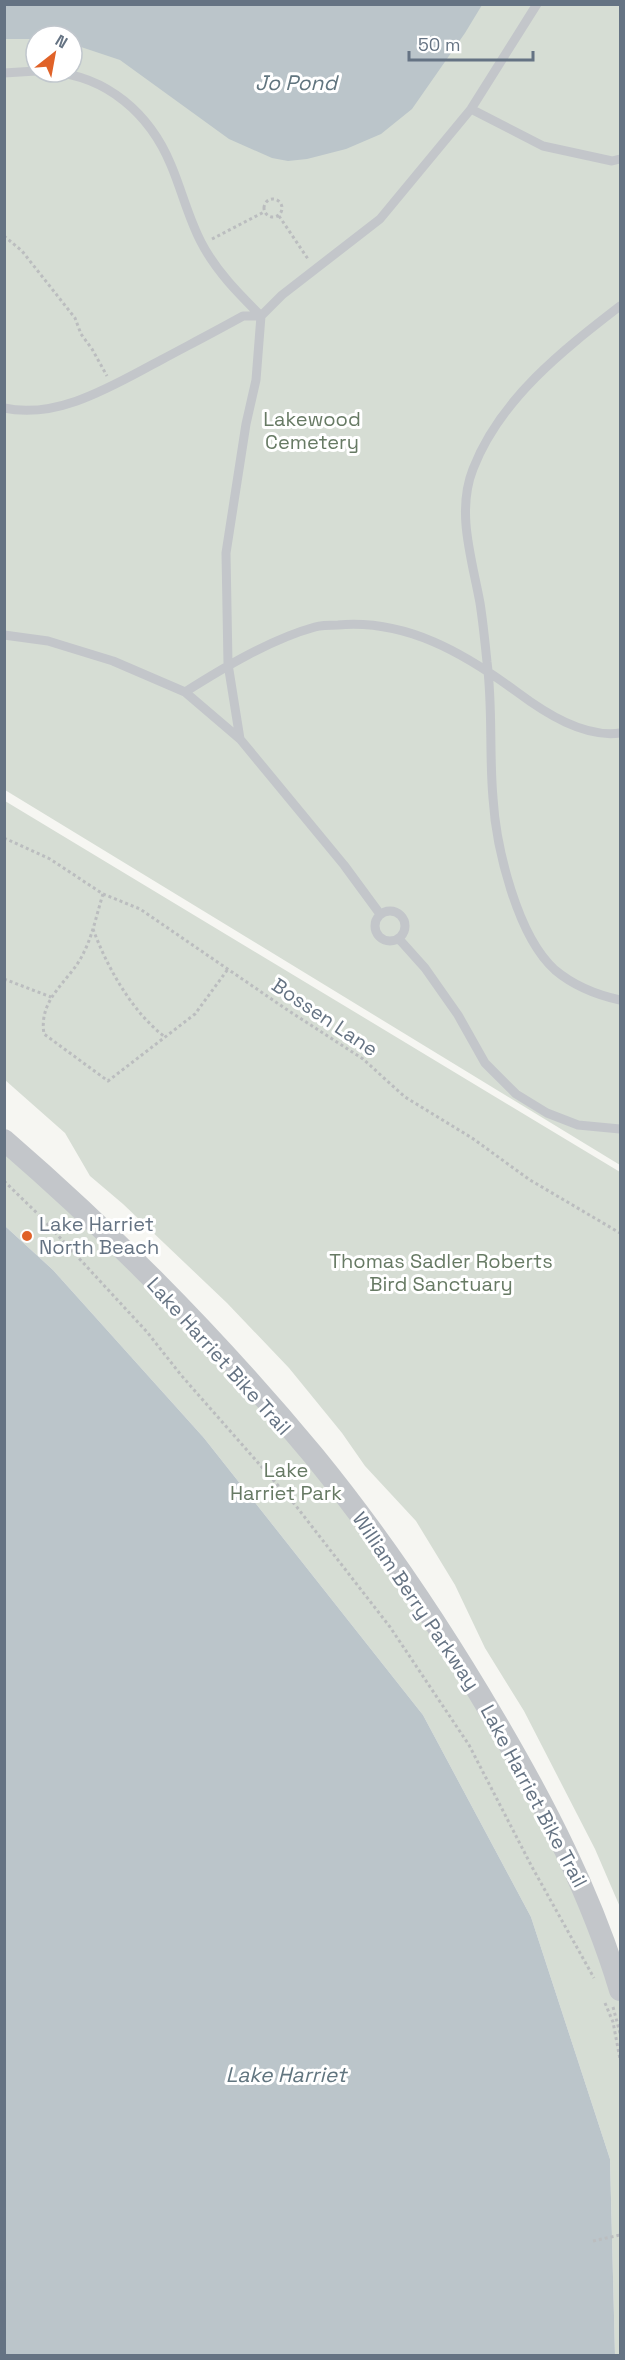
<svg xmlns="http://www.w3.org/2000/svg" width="625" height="2360" viewBox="0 0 625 2360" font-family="'Space Grotesk',sans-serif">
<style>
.green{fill:#d6ddd4;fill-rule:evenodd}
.water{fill:#bbc5ca}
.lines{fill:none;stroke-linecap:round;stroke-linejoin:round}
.path{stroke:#bbbdbf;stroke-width:3;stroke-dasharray:3 3;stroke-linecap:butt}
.service{stroke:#c3c6ca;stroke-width:9}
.tertiary{stroke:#c3c6ca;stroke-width:22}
.poi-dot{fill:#e06228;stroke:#fff;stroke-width:2}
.labels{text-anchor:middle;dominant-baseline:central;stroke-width:6;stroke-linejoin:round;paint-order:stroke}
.park-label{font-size:20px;fill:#677a64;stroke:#fff}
.street-label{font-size:20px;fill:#657383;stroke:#fff}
.poi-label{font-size:20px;fill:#657383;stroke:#fff;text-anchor:start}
.water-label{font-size:21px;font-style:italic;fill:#61757f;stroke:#fff}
</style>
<rect width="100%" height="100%" fill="#f6f6f2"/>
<path class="green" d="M4 5H620V1165L5 790ZM36 36H72V72H36Z
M5 801 620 1172V1907L595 1849 524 1711 485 1648 455 1585 416 1521 365 1466 342 1433 289 1368 227 1303 123 1204 90 1176 65 1133 5 1080Z
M4 1140 314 1457 530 1780 620 1990V2355H615L610 2159 531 1917 423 1715 204 1438 53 1270 5 1226Z"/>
<path class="water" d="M4 5 5 4 482 5 465 33 412 109 381 134 346 149 307 159 288 161 272 158 229 139 120 60 72 44V36H36V39H5Z
M5 1226 53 1270 204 1438 423 1715 531 1917 610 2159 615 2355H5Z"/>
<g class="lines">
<path class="path" d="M264 208a9 9 0 1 1 18 0a9 9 0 1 1-18 0Z
M279 216 308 259
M4 236 22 251 75 318 81 334 92 349 107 376
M212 239 264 212
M4 838 50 859 103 894 140 909 286 1009 363 1059 405 1097 472 1138 530 1180 620 1233
M103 894C97 913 93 934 84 952 71 981 38 997 44 1034L108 1081 195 1014 228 969
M93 929C107 967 132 1012 165 1037
M4 979 51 997
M4 1181 40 1216 147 1332 181 1375 296 1506 390 1627 469 1745 532 1867 594 1978
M605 2003 613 2022 620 2059
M613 2007 620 2033
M593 2241 620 2235"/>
<path class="service" d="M51 72C107 76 150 114 171 165 182 191 188 217 201 242 216 271 238 293 261 316
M4 73 36 71
M471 109 543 146 612 161 620 159
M620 306C563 350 500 399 473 469 456 512 472 559 480 603 483 622 485 642 487 662 493 707 489 753 493 798 496 847 517 936 555 970 574 986 597 995 620 1000
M4 408C59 420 115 384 161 360 189 345 216 331 243 316H261
M4 635 48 641 113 661 185 692 240 739 344 865 380 914
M185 692C223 668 271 639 315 627 322 625 331 625 338 625 406 619 464 653 517 692 545 713 584 738 620 733
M240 739 228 664 226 553 246 424 256 380 261 316 282 295 380 219 471 109 537 4
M375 926a15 15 0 1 1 30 0a15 15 0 1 1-30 0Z
M399 939 425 968 458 1015 485 1063 516 1094 547 1113 578 1125 620 1129"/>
<path class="tertiary" d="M4 1140C115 1236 220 1343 314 1456 381 1538 441 1628 495 1720 545 1805 591 1894 620 1990"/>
</g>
<circle class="poi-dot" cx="27" cy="1236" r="6"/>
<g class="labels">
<g class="park-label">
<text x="312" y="419">Lakewood<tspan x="312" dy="23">Cemetery</tspan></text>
<text x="441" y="1261">Thomas Sadler Roberts<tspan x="441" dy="23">Bird Sanctuary</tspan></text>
<text x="286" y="1470">Lake<tspan x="286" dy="23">Harriet Park</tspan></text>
</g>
<g class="street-label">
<text transform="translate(325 1017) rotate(34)">Bossen Lane</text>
<text transform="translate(219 1356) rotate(48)">Lake Harriet Bike Trail</text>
<text transform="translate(416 1601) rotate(56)">William Berry Parkway</text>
<text transform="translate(534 1796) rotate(62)">Lake Harriet Bike Trail</text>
</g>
<g class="poi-label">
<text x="39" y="1224">Lake Harriet<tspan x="39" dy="23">North Beach</tspan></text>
</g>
<g class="water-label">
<text x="296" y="82">Jo Pond</text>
<text x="286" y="2074">Lake Harriet</text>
</g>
</g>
<rect width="625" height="2360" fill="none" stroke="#657383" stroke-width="12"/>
<g transform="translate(54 54) rotate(31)"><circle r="28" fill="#ffffff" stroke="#c1c7cd" stroke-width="1.5"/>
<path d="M0-4.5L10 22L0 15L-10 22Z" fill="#e06228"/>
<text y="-9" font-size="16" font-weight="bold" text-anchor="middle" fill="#657383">N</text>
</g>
<path d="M409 51v9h124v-9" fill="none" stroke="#657383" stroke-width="3"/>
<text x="418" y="51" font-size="18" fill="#657383" stroke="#ffffff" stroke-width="4.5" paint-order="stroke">50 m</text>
</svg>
